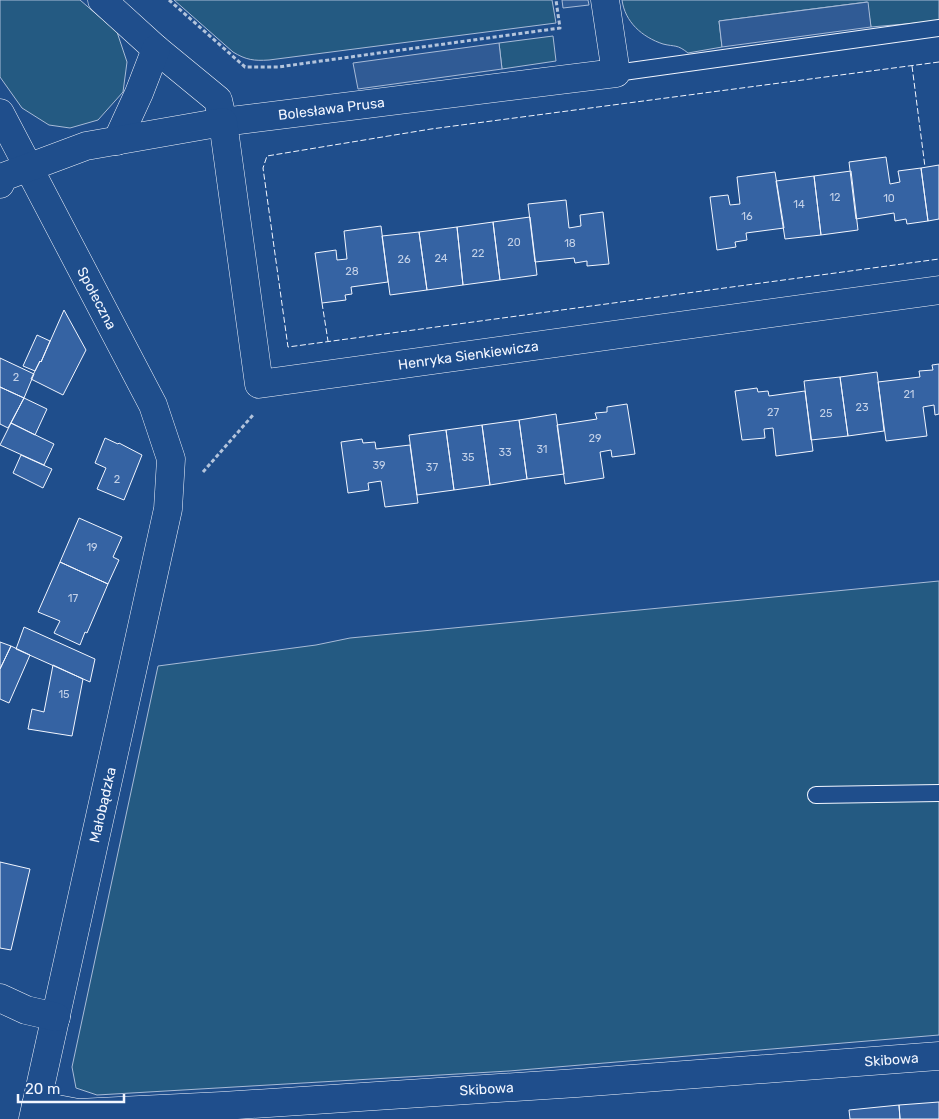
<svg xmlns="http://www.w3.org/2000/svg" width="939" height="1119" viewBox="0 0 939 1119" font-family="Rubik,sans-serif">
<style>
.green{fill:#245a82;stroke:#a8bbd7}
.parking{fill:#305b95;stroke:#a8bbd7}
.building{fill:#3563a3;stroke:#f2f6ff}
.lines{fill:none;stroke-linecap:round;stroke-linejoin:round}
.service-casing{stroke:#f2f6ff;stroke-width:18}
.minor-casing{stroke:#f2f6ff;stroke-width:29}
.path{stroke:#b3c4dc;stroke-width:3;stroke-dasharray:4 2.5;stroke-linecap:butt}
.service{stroke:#1f4e8c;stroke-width:16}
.minor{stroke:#1f4e8c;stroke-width:28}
.fence{stroke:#f2f6ff;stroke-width:1;stroke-dasharray:6 2.5;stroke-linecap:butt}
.labels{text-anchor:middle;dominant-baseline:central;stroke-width:4;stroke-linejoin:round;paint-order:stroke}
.number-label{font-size:11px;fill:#c3d1e8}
.street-label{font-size:14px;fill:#f2f6ff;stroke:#1f4e8c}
</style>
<rect width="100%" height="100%" fill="#1f4e8c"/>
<path class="green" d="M0 0H80L117 32 127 62 123 92 98 120 70 128 49 125 22 108 0 77Z
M174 0H552L556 23 269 60C254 61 246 60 233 52Z
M622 0H939V21L871 27 867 2 719 21 722 47 688 53C677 44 675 47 663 44 642 37 625 22 622 0Z
M553 36 556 61 502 69 499 43Z
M939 581V1035L509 1071 97 1095 76 1088 72 1067 158 666 316 645 350 638Z"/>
<path class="parking" d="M562 0H588L589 5 563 8Z
M868 2 871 27 722 47 719 21Z
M499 43 502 69 358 89 353 63Z"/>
<path class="building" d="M886 157 890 184 900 182 898 171 921 168 928 221 907 224 906 219 895 221 894 213 856 219 849 162Z
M939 165V219L928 221 921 168Z
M851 171 858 230 821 235 814 176Z
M775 172 784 228 746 233 747 240 735 242 736 247 717 250 710 197 728 195 730 205 740 204 737 177Z
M814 176 821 235 785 239 776 181Z
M566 200 569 228 581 226 580 215 603 212 609 264 587 266V261L575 263 574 258 535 262 528 204Z
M530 217 537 275 500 280 493 222Z
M493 222 500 280 463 285 457 227Z
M381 226 388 282 351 287 352 294 345 295 346 300 322 303 315 253 336 250 337 260 347 259 344 231Z
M457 227 463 285 427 290 419 232Z
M419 232 427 290 390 295 382 236Z
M64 310 86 350 63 395 31 379 40 361 41 362Z
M37 335 50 341 41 362 40 361 35 371 23 366Z
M0 358 34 374 24 398 0 387Z
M939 364V414L935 415 934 405 923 407 927 436 886 441 878 382 920 377 919 371 933 370 932 365Z
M877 372 884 431 848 436 840 377Z
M840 377 848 436 811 440 804 381Z
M0 387 24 398 8 428 0 424Z
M757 388 758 392 768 391 769 396 805 391 813 451 776 456 773 428 764 429 765 438 742 440 735 391Z
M24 398 47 409 35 435 11 423Z
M627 404 635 454 612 457 611 450 600 452 604 478 565 484 557 425 597 419 595 413 607 412V407Z
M556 414 564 474 527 479 519 420Z
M519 420 527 479 490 485 482 425Z
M11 423 54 444 44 465 0 445Z
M482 425 490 485 454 490 446 430Z
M446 430 454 490 417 495 409 435Z
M105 438 118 444 119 443 142 455 124 500 97 489 106 468 95 463Z
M362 439 363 443 375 442 376 449 410 445 418 503 385 507 381 481 368 483 369 490 348 493 341 442Z
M21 455 52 469 43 488 13 473Z
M79 518 122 537 113 557 119 560 108 584 60 562Z
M60 562 108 584 87 633 85 632 80 645 54 633 60 621 38 612Z
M24 627 95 659 90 682 16 649Z
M0 642 11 646 0 669Z
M11 646 30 655 9 703 0 699V669Z
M53 665 83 679 72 736 28 729 32 709 44 712Z
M0 862 30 869 11 950 0 948Z
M939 1102V1119H900L899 1105Z
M899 1105 900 1119H850L849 1110Z"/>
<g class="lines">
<g class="service-casing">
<path id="service" d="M616 73 939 28
M816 795 939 793"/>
</g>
<g class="minor-casing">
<g id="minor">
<path id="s1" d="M102 0 156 49 218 100 223 122 616 73 605 0"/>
<path id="s2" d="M0 113 153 405 171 459 168 509 33 1119"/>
<path d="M117 141 139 93 156 49"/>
<path id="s3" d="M0 184 3 177 86 146 223 122 259 384 939 290"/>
<path d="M0 998 26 1010 56 1017"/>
<path id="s4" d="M36 1105 78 1113 222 1106 577 1083 939 1056"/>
</g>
</g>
<path class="path" d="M169 0 245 67H278L560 28 556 0
M203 472 253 415"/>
<use href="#service" class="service"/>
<use href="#minor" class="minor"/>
<path class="fence" d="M939 62 431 129 267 156 263 168 288 347 939 259
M912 66 925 167
M322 303 328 341"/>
</g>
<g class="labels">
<g class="number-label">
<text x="835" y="197">12</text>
<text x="889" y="198">10</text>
<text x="799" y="204">14</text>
<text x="747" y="216">16</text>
<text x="514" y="242">20</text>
<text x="570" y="243">18</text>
<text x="478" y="253">22</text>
<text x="441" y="258">24</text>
<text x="404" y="259">26</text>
<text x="352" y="271">28</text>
<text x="16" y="377">2</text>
<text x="909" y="394">21</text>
<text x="862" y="407">23</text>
<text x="773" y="412">27</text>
<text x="826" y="413">25</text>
<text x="595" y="438">29</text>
<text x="542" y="449">31</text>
<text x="505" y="452">33</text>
<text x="468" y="457">35</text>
<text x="379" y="465">39</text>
<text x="432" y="467">37</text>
<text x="117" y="479">2</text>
<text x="92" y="547">19</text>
<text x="73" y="598">17</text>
<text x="64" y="694">15</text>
</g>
<g class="street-label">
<text stroke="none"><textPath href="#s1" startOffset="285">Bolesława Prusa</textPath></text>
<text stroke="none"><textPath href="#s2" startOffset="209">Społeczna</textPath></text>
<text stroke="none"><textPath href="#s3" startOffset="711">Henryka Sienkiewicza</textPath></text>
<text transform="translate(103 805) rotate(-77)">Małobądzka</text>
<text stroke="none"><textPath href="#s4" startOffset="858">Skibowa</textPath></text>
<text stroke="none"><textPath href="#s4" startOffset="452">Skibowa</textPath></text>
</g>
</g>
<path d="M18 1094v8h106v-8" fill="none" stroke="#f2f6ff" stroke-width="2.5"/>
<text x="25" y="1094" font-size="15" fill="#f2f6ff" stroke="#1f4e8c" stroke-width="4" paint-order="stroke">20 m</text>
</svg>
